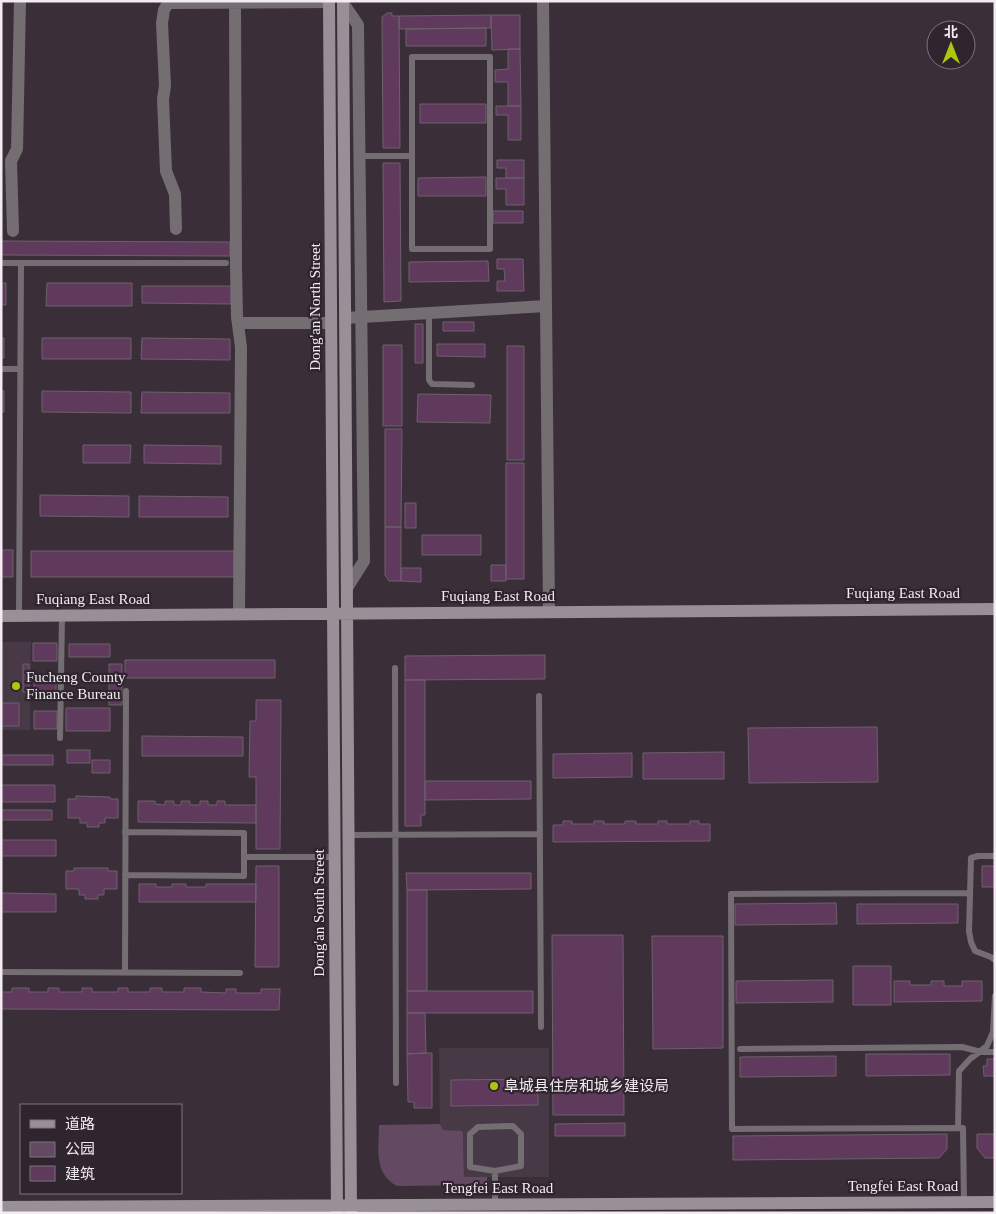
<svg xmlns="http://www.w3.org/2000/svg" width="996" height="1214" viewBox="0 0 996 1214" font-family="'Times New Roman','Noto Sans SC',serif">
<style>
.built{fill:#473946}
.green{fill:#634961}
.building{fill:#5f3a5d;stroke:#6d616c}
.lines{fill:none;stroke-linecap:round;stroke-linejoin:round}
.lane{stroke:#746e73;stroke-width:6}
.street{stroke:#746e73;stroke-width:12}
.secondary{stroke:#988f97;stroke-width:12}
.poi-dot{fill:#adc60e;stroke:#2f252f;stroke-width:2}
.labels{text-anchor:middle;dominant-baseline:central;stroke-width:4.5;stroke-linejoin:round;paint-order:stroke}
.street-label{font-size:15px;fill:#f2ebf1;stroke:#2f252f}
.poi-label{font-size:15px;fill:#f2ebf1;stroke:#2f252f;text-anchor:start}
</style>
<rect width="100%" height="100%" fill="#3a2f39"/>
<path class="built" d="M1 642H31L30 730H1Z
M439 1048H549V1177H464L463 1134 455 1131H443L440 1124Z"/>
<path class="green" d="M440 1124 443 1130 462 1131 463 1134 464 1177H487V1185L397 1186C373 1173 379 1148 379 1125Z"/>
<path class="building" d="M387 13H392V16H399L400 148H383L382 22V17Z
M491 15H520V49L492 50Z
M491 15V28L399 29V16Z
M486 28V46H406V29Z
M508 49H520L521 106H508V82H495V70L508 69Z
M420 104H486V123H420Z
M496 106H521V140H508V115H496Z
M497 160H524V178H506V168H497Z
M383 163H400L401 301 384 302Z
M486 177V196H418V178Z
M496 178H524V205H506V189H496Z
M493 211H523V223H493Z
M1 241 230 242V256L1 255Z
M497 259H523L524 291H497V281H505L504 269H497Z
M488 261 489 281 409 282V262Z
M1 283H6V305H1Z
M47 283H132V306H46Z
M142 286H231V304L142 303Z
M443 322H474V331H443Z
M415 324H423V363H415Z
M1 338H4V358H1Z
M42 338H131V359H42Z
M142 338 230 339V360L141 359Z
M437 344H485V357L437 356Z
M383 345H402V426H383Z
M507 346H524V460H507Z
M1 391H4V412H1Z
M42 391 131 392V413L42 412Z
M142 392 230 393V413H141Z
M418 394 491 395 490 423 417 422Z
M385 429H402L401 527H385Z
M83 445H131L130 463H83Z
M144 445 221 446V464L144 463Z
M506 463H524V579H506Z
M40 495 129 496V517L40 516Z
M139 496 228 497V517H139Z
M405 503H416V528H405Z
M385 527H401V581H389L385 575Z
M422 535H481V555H422Z
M1 550H13V577H1Z
M31 551H234V577H31Z
M491 565H506V581H491Z
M401 568H421V582L401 581Z
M33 643H57V661H33Z
M69 644H110V657H69Z
M545 655V679L405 680V656Z
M125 660H275V678H125Z
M23 664H29V692H23Z
M109 664H122V705H109Z
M34 675 56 676V693H34Z
M405 680H425V815H421V826H405Z
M256 700H281L280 849H256V777H249L250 721H256Z
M1 703H19V726H1Z
M66 708H110V731H66Z
M34 711H57V729H34Z
M877 727 878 782 749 783 748 728Z
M142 736 243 737V756H142Z
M67 750H90V763H67Z
M724 752V779H643V753Z
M632 753V777L553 778V754Z
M1 755H53V765H1Z
M92 760H110V773H92Z
M425 781H531V799L425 800Z
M1 785H55V802H1Z
M76 796 110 797V799H118V818H105V823H99V827H87V823H80V818H68V799H76Z
M138 801H155V804L165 805V801H174V805H181V801H190V805H200V801H208V805H217V801H225V805H256V823L138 822Z
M1 810H52V820H1Z
M563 821H572V824H594V821H604V824H625V821H636V824H658V821H667V824H690V821H699V824H710V841L553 842V825H563Z
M1 840H56V856H1Z
M256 866H279V967H255Z
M982 866H995V887H982Z
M74 868H108V871H117V889H104V895H98V899H85V895H79V889H66V871H74Z
M406 873H531V889L407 890Z
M139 884H156V887H172V884H186V887H206V884H256V902H139Z
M407 890H427V991H407Z
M1 893 56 894V912H1Z
M836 903 837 924 735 925V904Z
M857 904H958V923L857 924Z
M552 935H623L624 1115H553Z
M652 936H723V1048L653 1049Z
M853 966H891V1005H853Z
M833 980V1002L736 1003V981Z
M894 981H910V985H931V981H944V986H962V981H982V1001L894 1002Z
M12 988H29V992H48V988H59V992H82V988H92V992H118V988H128V992H150V988H162V992H184V988H201V992L226 993V989H236V993H261V989H280L279 1010 1 1009V992H12Z
M407 991H533V1013H407Z
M407 1013H425L426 1053 407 1054Z
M426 1053H432V1108H414V1102H408L407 1054Z
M866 1054H950V1075L866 1076Z
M836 1056V1076L740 1077V1057Z
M987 1059H995V1076H984L983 1066H987Z
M538 1079V1105L451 1106V1080Z
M625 1123V1136H555V1124Z
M947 1134V1149L939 1158 733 1160V1136Z
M977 1134H995V1158H985L977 1148Z"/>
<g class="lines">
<path class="lane" d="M412 57H490V249H412Z
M359 156H412
M1 263H226
M429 313V380L432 384 472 385
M1 369H20
M19 616 21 263
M395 668 396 1083
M539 696 541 1027
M60 738 62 616
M349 835 540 834
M995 856H978L971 858 969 931 971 942 975 951 991 957 995 960
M244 857H335
M125 875 244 876V833L125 832
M1 972 240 973
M125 972 126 691
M740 1049 962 1047 981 1052H995
M513 1126 521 1134V1166L495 1171 470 1167V1134L478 1127Z
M958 1128 959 1071 970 1059 987 1046 993 1032 995 996
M495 1171V1204
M964 1202 963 1128 732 1129 731 894 970 893"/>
<path class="street" d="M543 1 549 612
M235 2 236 267 237 317 241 347 239 614
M343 3 358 25 364 561 347 588
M176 229 175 194 166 171 163 99 165 86 162 23 164 10 168 3 329 2
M13 231 11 161 17 149 20 1
M345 318 546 306
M238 323H331"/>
<path class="secondary" d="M329 1 337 1213
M343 1 351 1213
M1 616 995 609
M1 1207 995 1202"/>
</g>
<g class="poi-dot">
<circle cx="16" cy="686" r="5"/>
<circle cx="494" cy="1086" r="5"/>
</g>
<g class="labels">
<g class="street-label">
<text transform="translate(315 307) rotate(-90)">Dong'an North Street</text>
<text x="903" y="593">Fuqiang East Road</text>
<text x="498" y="596">Fuqiang East Road</text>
<text x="93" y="599">Fuqiang East Road</text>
<text transform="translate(319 913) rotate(-90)">Dong'an South Street</text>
<text x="903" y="1186">Tengfei East Road</text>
<text x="498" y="1188">Tengfei East Road</text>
</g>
<g class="poi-label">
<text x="26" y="677">Fucheng County<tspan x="26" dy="17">Finance Bureau</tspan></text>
<text x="504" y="1086">阜城县住房和城乡建设局</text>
</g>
</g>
<rect width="996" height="1214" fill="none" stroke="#f2ebf1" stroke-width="5"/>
<rect x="20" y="1104" width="162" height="90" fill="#2f252f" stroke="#7d747d"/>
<rect x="30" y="1120" width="25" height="8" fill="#988f97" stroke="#7d747d"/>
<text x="65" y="1129" font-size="15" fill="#f2ebf1">道路</text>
<rect x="30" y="1142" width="25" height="15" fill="#634961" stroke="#7d747d"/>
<text x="65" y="1154" font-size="15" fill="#f2ebf1">公园</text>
<rect x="30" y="1166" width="25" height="15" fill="#5f3a5d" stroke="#7d747d"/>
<text x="65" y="1179" font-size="15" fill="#f2ebf1">建筑</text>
<g transform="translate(951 45)"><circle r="24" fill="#2f252f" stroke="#7d747d"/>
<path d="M0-4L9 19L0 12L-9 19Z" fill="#adc60e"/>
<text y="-8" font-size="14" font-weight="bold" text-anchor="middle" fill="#f2ebf1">北</text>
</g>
</svg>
